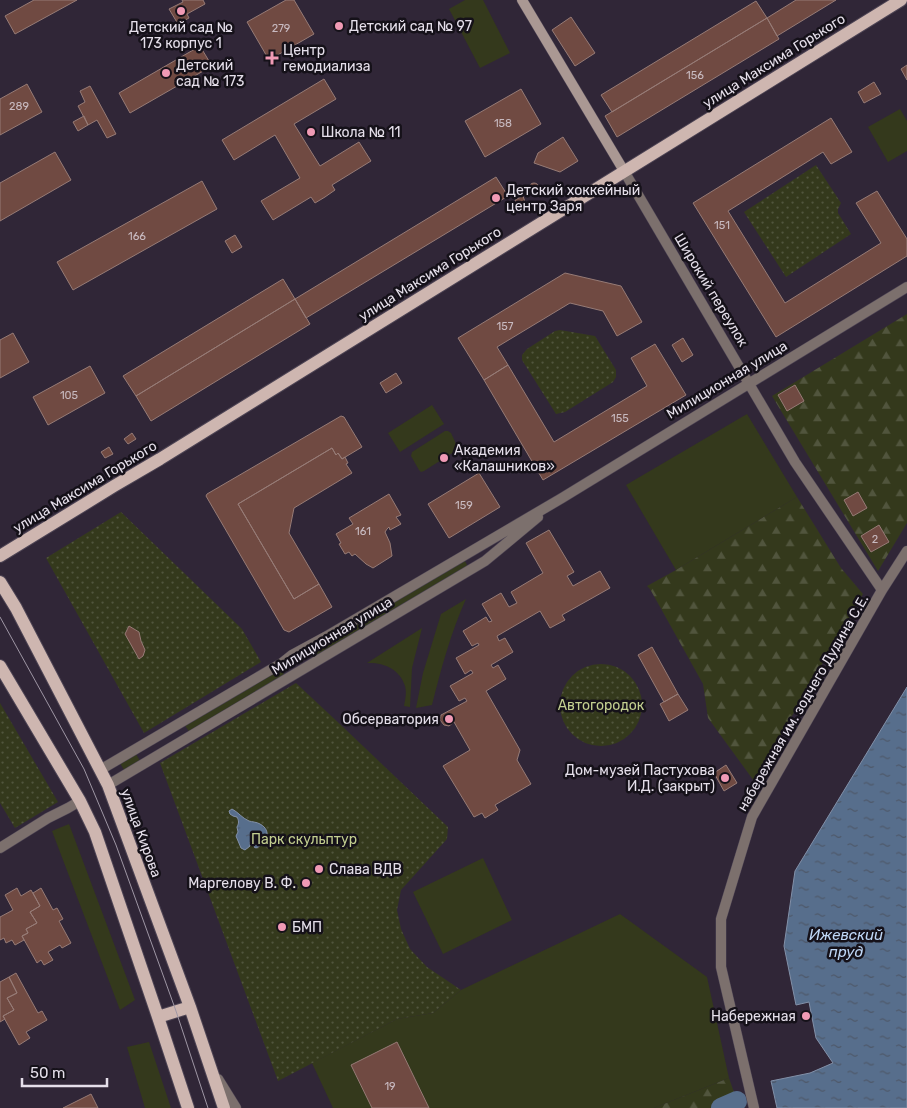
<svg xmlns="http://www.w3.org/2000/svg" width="907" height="1108" viewBox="0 0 907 1108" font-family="Rubik,sans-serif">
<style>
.green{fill:#34391c}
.forest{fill:url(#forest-firs)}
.park{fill:url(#park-dots)}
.water{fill:url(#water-ripples);stroke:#8290a8}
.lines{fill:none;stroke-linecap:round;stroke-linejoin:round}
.river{stroke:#576e8c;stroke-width:20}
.building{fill:#704a42;stroke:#967b76}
.street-casing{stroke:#4d4454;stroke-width:11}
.secondary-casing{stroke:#4d4454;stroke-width:11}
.primary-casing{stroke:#4d4454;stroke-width:14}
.street{stroke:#7c706d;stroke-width:10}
.secondary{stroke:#aa9893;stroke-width:10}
.primary{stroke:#ceb6b0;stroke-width:12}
.tram{stroke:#9f97a5;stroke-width:1}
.poi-dot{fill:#f09ab5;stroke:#151119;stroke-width:2}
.labels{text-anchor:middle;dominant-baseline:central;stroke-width:5;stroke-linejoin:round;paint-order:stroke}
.number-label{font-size:11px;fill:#c8bac0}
.poi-label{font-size:14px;fill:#e5dfea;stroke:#151119;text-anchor:start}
.street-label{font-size:14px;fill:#e5dfea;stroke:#151119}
.park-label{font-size:14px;fill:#c3cf90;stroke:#151119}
.water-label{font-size:15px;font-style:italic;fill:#bfd7f6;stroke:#151119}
</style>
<defs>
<pattern id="forest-firs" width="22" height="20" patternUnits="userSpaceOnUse" patternTransform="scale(1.25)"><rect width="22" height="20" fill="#34391c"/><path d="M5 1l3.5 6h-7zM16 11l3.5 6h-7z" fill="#51553d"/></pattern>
<pattern id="park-dots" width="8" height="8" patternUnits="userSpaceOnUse" patternTransform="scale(1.25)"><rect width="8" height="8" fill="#34391c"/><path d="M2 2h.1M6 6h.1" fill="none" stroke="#51553d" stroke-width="1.8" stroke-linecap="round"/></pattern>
<pattern id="water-ripples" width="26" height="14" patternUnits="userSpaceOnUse" patternTransform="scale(1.25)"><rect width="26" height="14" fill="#576e8c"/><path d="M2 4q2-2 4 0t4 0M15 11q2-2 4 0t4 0" fill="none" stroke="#4e5869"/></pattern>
</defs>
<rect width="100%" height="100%" fill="#302637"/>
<path class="green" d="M465 0H483L510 53 480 68 449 9Z
M900 109 907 121V151L888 162 868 127Z
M432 405 444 424 400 452 388 433Z
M747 414 797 497 676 570 626 485Z
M445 431H448L451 433 458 448 457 450 424 471 421 472 419 470 411 456 412 452Z
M464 559 468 567 314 659 310 650Z
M466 599C451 632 441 669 432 705L416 708 423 673 441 614Z
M422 628 412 668 410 707 404 706C405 700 407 693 405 686 400 669 383 662 367 663Z
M280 667 285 676 190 733 184 724Z
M136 754 140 761 124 770 120 763Z
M69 824 135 1000 120 1010 52 831Z
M483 858 512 920 443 954 413 892Z
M620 914 707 977 729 1078 654 1108H333L312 1063 397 1019 433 1013 461 990Z
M149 1042 171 1108H145L127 1047Z"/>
<path class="forest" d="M907 314V523L878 571 772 396Z
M797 497 841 568 863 594 754 781 708 718 703 684 650 589 647 586 676 570Z
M729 1078 737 1101 721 1108H654Z"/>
<path class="park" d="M816 165 841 203 838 209V213L851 234 786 277 744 212Z
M560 330 595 336 616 370V377L613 382 565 412 556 414 522 360V355L527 349 555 331Z
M121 512 242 629 261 662 144 733 46 558Z
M560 705a41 41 0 1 1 82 0a41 41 0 1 1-82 0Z
M296 683 343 727 448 827 447 839 401 890 397 910 401 929 410 949 427 967 461 990 433 1013 397 1019 278 1081 160 763Z
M0 703 58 802 15 828 0 803Z"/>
<path class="water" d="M907 687V1108H777L771 1081 810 1073 833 1063 816 1038 809 1002 796 1005 784 946 795 871Z
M232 809C238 812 242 818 249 821 252 822 257 822 260 824 273 831 266 844 256 848L254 847 255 845 258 843 257 841 254 840 250 842V846L245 850 241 848 236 836 238 832 237 827C239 823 239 821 237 817L233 816 230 814 229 811Z"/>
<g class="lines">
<path class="river" d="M721 1108 737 1101"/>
</g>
<path class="building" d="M34 0H77L15 34 5 16Z
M182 0H203L205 4 187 14 189 18 178 24 169 9 183 2Z
M286 0H294L314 34 269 60 247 22Z
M796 0H836L777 36 767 18Z
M756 1 767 18 612 112 601 95Z
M571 17 595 53 575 66 552 30Z
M767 18 779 39 617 137 605 116Z
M200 46 212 66 130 113 119 93Z
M907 65V80L901 69Z
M324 79 336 99 294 124 320 166 359 142 371 161 332 185 335 190 325 197 315 203 311 197 273 220 261 201 300 178 275 135 234 160 222 140Z
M874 82 881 94 864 103 858 92Z
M27 84 42 112 0 135V99Z
M90 86 116 134 107 138 97 120 88 125 78 106 85 102 80 91Z
M521 89 541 124 485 157 465 121Z
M84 116 88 125 78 131 73 122Z
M831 118 852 152 831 164 823 152 728 211 785 303 881 243 856 203 877 191 907 239V256L776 337 693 203Z
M563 137 578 161 560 172 534 163 538 153Z
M55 152 71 180 0 221V183Z
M496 177 508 196 306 318 295 299Z
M202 181 217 209 73 290 57 262Z
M529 188a5 5 0 1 1 10 0a5 5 0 1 1-10 0Z
M523 196 525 202 518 206 515 200Z
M235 235 242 247 232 253 225 241Z
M565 273 621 286 642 322 617 336 603 311 570 303 497 347 508 365 484 380 458 338Z
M283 279 295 299 136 396 123 376Z
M295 299 310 324 151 421 136 396Z
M13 333 29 362 0 378V340Z
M683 338 693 355 682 362 672 345Z
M655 344 686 395 543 480 484 380 508 365 554 442 647 386 631 358Z
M90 366 105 393 48 425 33 397Z
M396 373 402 383 386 393 380 383Z
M795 385 804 401 787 411 778 395Z
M341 416 344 417 362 447 342 459 338 453 336 455 332 448 238 504 294 599 319 584 332 607 289 632 284 630 206 496 207 494Z
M132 433 136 439 128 444 124 439Z
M109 447 113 454 105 458 101 452Z
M332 448 336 455 338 453 342 459 345 457 348 463 346 464 352 473 294 508 289 533 319 584 294 599 238 504Z
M479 473 500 507 449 538 428 504Z
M858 492 867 508 853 516 844 500Z
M389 494 401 515 396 517 401 524 390 530 389 527 387 529 385 532 390 543 392 556 373 568 366 564 355 554 352 556 349 552 345 554 339 544 341 543 336 534 353 524 349 518Z
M879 525 889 542 871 552 861 536Z
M549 530 574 572 567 576 573 586 600 571 610 588 562 615 565 620 550 628 540 611 497 636 499 641 505 638 513 652 491 665 493 668 498 665 506 679 486 691 520 750 517 760 531 784 495 805 498 810 485 818 482 813 474 817 443 766 470 750 454 722 449 726 444 725 440 720 441 715 467 701 465 698 459 701 450 686 473 673 471 670 465 674 456 658 479 645 478 643 472 646 463 631 486 617 489 622 492 621 482 604 501 593 509 607 517 603 511 592 543 573 526 543Z
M129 626 139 632 141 641 145 650 143 656 139 659 125 634Z
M652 647 678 694 664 702 638 655Z
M678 694 688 710 669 721 660 704Z
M726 765 737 783 724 791 714 773Z
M17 888 21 896 31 890 40 906 30 912 37 923 26 929 28 933 22 936 24 940 15 945 12 940 6 943 4 938 0 940V917L13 910 5 895Z
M41 888 53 910 57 908 63 919 59 921 71 943 62 948 60 945 48 952 53 960 44 965 41 960 37 963 22 936 28 933 26 929 37 923 30 912 40 906 33 893Z
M16 973 38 1013 42 1011 47 1020 26 1032 30 1038 19 1045 3 1016 14 1010 7 998 17 993 9 977Z
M9 977 17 993 7 998 14 1010 3 1016 5 1019 0 1022V982Z
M397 1042 429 1108H372L351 1065Z
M91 1094 98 1108H63Z"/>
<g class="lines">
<g class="street-casing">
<path id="street" d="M624 171 795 462 882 590
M100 770 282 663 292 655 327 636 562 498 907 287
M108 785 485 561 538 517
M0 848 48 818 68 808 80 801
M218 1079 236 1108
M754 1108 721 967V919L752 817 882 590 907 551"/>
</g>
<g class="secondary-casing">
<path id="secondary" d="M522 0 624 171"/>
</g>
<g class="primary-casing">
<path id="primary" d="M0 556 114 486 160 459 901 0
M0 582 16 608 108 785 190 1007 224 1108
M0 666 80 801 95 832 158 1017 188 1108
M158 1017 190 1007"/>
</g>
<use href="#street" class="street"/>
<use href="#secondary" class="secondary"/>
<use href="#primary" class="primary"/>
<path class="tram" d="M0 617 84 769 116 845 176 1011 208 1108"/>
</g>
<g class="poi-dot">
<circle cx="181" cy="11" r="5"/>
<circle cx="339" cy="26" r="5"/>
<path d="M269.5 50.5h5v5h5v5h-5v5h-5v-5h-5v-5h5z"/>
<circle cx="166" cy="73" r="5"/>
<circle cx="311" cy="132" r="5"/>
<circle cx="496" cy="198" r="5"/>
<circle cx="444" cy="458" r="5"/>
<circle cx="449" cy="719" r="5"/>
<circle cx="725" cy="778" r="5"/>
<circle cx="319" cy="869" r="5"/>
<circle cx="306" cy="883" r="5"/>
<circle cx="282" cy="927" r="5"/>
<circle cx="806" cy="1016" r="5"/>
</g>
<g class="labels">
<g class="number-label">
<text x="281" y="28">279</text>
<text x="695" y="75">156</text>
<text x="19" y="106">289</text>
<text x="503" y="123">158</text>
<text x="722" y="225">151</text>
<text x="137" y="236">166</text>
<text x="505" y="326">157</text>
<text x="69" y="395">105</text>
<text x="620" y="418">155</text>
<text x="464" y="505">159</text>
<text x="363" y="531">161</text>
<text x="875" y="539">2</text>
<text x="390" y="1086">19</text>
</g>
<g class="poi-label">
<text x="349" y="26">Детский сад № 97</text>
<text x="181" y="27" text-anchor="middle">Детский сад №<tspan x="181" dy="16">173 корпус 1</tspan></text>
<text x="283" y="50">Центр<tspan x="283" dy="16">гемодиализа</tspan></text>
<text x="176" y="65">Детский<tspan x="176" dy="16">сад № 173</tspan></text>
<text x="321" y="132">Школа № 11</text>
<text x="506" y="190">Детский хоккейный<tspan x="506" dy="16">центр Заря</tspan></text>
<text x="454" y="450">Академия<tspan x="454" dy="16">«Калашников»</tspan></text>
<text x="439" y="719" text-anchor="end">Обсерватория</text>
<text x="715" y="770" text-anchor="end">Дом-музей Пастухова<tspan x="715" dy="16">И.Д. (закрыт)</tspan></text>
<text x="329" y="869">Слава ВДВ</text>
<text x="296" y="883" text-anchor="end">Маргелову В. Ф.</text>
<text x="292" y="927">БМП</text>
<text x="796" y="1016" text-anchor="end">Набережная</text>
</g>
<g class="street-label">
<text transform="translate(774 61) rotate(-32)">улица Максима Горького</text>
<text transform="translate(430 274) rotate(-32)">улица Максима Горького</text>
<text transform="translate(711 290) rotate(59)">Широкий переулок</text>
<text transform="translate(727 380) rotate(-31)">Милиционная улица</text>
<text transform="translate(85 487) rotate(-31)">улица Максима Горького</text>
<text transform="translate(332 636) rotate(-31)">Милиционная улица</text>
<text transform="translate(803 703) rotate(-60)">набережная им. зодчего Дудина С.Е.</text>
<text transform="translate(141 833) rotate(70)">улица Кирова</text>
</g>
<g class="park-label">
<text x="601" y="705">Автогородок</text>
<text x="304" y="839">Парк скульптур</text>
</g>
<g class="water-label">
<text x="846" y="935">Ижевский<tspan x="846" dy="17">пруд</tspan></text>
</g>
</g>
<path d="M22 1078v8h85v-8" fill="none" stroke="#e5dfea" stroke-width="2.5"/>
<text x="30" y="1078" font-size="15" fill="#e5dfea" stroke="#151119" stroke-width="4" paint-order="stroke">50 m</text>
</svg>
